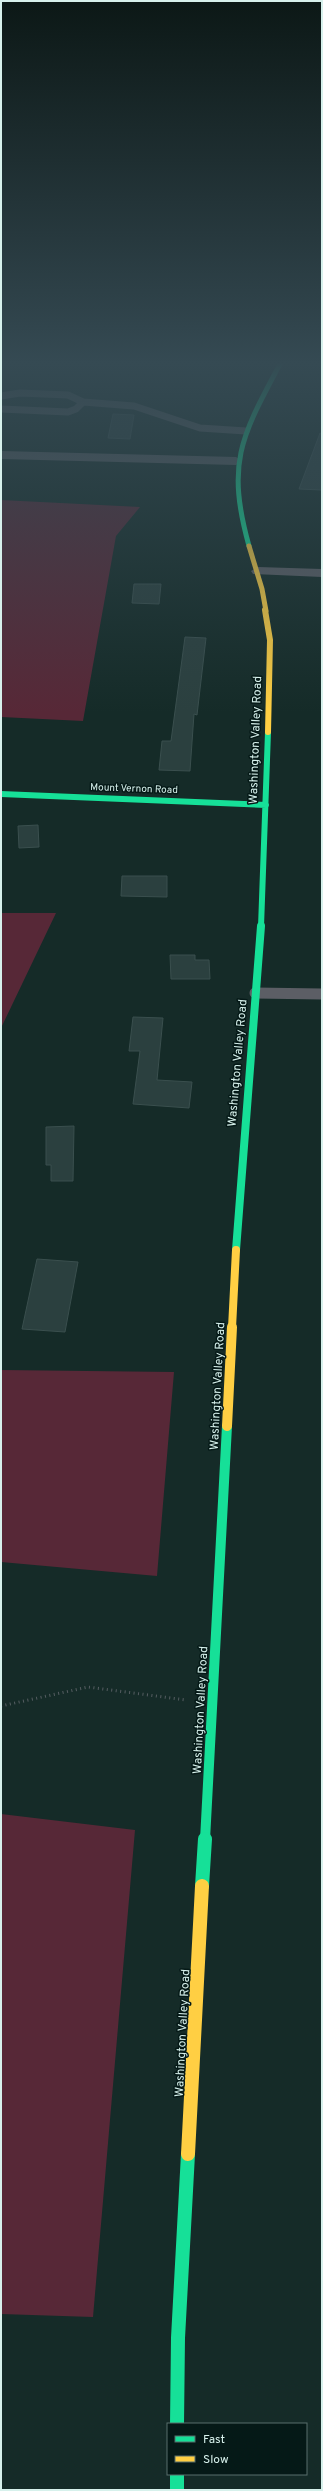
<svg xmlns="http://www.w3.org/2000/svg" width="323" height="2491" viewBox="0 0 323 2491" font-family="Overpass,sans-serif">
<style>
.green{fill:#572837}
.building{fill:#2b403f;stroke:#3a4f4e}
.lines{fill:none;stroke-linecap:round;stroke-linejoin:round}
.path{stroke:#565e62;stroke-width:3;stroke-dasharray:1 3.5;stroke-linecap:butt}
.lane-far1{stroke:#5c5e65;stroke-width:7}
.lane{stroke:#5c5e65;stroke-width:11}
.street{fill:#5c5e65;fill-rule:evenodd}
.fast-far4{stroke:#16e098;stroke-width:5}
.fast-far3{stroke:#16e098;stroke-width:6}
.fast-far2{stroke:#16e098;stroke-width:8}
.fast-far1{stroke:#16e098;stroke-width:10}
.fast{stroke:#16e098;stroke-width:14}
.slow-far4{stroke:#ffcf43;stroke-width:5}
.slow-far3{stroke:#ffcf43;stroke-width:6}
.slow-far2{stroke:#ffcf43;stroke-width:8}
.slow-far1{stroke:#ffcf43;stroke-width:10}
.slow{stroke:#ffcf43;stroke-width:14}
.labels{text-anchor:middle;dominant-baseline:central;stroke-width:3;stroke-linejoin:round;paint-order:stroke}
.far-street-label{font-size:10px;fill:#d7f1ec;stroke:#051917}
.street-label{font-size:12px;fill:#d7f1ec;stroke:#051917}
</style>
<rect width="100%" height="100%" fill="#152b28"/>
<path class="green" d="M1 500 140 507 116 536 83 721 1 717Z
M1 913H56L1 1028Z
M1 1370 174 1372 157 1576 1 1562Z
M1 1814 135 1830 93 2317 1 2314Z"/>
<path class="building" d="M113 414 134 415 130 439 108 438Z
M320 433 322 434V490L299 489Z
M134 584H161L159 604 132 603Z
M185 637 206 638 197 715 194 714 190 771 159 770 162 741H171Z
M38 825 39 847 19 848 18 826Z
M122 876H167V897L121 896Z
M170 955H195V960H209L210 979H171Z
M133 1017 163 1018 157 1080 192 1082 189 1108 133 1104 140 1051H129Z
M74 1126 73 1181H51V1165H46V1127Z
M37 1259 78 1262 65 1332 22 1329Z"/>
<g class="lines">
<path class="path" d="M1 1706 88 1687 186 1700"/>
<path class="lane-far1" d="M1 396 20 393 68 395 83 402 134 406 200 428 246 431
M1 409 68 412 76 409 83 402"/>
<path class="lane" d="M255 993 322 994"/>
<path class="street" d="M1 451 236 457 242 461 236 465 1 459Z
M258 567 322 569V577L253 574 251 571Z"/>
<path class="fast-far4" d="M249 546C226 463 241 437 280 364"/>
<path class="fast-far3" d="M1 794 266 805
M261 927 268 732"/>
<path class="fast-far2" d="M236 1250 261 926"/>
<path class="fast-far1" d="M205 1840 227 1426"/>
<path class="fast" d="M202 1886 205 1839
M177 2424 178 2338 188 2154
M177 2474V2490"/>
<path class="slow-far4" d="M249 546 262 589 266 611"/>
<path class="slow-far3" d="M265 610 270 640 268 732"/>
<path class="slow-far2" d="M232 1328 236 1250"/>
<path class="slow-far1" d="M227 1426 232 1327"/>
<path class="slow" d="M188 2154 202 1886"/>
</g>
<linearGradient id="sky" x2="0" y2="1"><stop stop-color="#0c1816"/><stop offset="0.51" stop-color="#354a53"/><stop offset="1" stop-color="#354a53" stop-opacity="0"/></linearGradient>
<rect width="323" height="712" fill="url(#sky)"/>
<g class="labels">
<g class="far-street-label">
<text transform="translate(134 789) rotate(2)">Mount Vernon Road</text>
</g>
<g class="street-label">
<text transform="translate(256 740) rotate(-88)">Washington Valley Road</text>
<text transform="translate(238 1063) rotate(-85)">Washington Valley Road</text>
<text transform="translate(218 1386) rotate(-87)">Washington Valley Road</text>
<text transform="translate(201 1710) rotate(-87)">Washington Valley Road</text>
<text transform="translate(183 2033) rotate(-87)">Washington Valley Road</text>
</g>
</g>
<rect width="323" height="2491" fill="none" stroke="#d7f1ec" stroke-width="4"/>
<rect x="167" y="2423" width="140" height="52" fill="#051917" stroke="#596f6c"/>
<rect x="175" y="2436" width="20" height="6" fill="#16e098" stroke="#596f6c"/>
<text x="203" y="2443" font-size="12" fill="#d7f1ec">Fast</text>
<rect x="175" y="2456" width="20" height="6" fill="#ffcf43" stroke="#596f6c"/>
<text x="203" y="2463" font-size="12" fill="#d7f1ec">Slow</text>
</svg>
